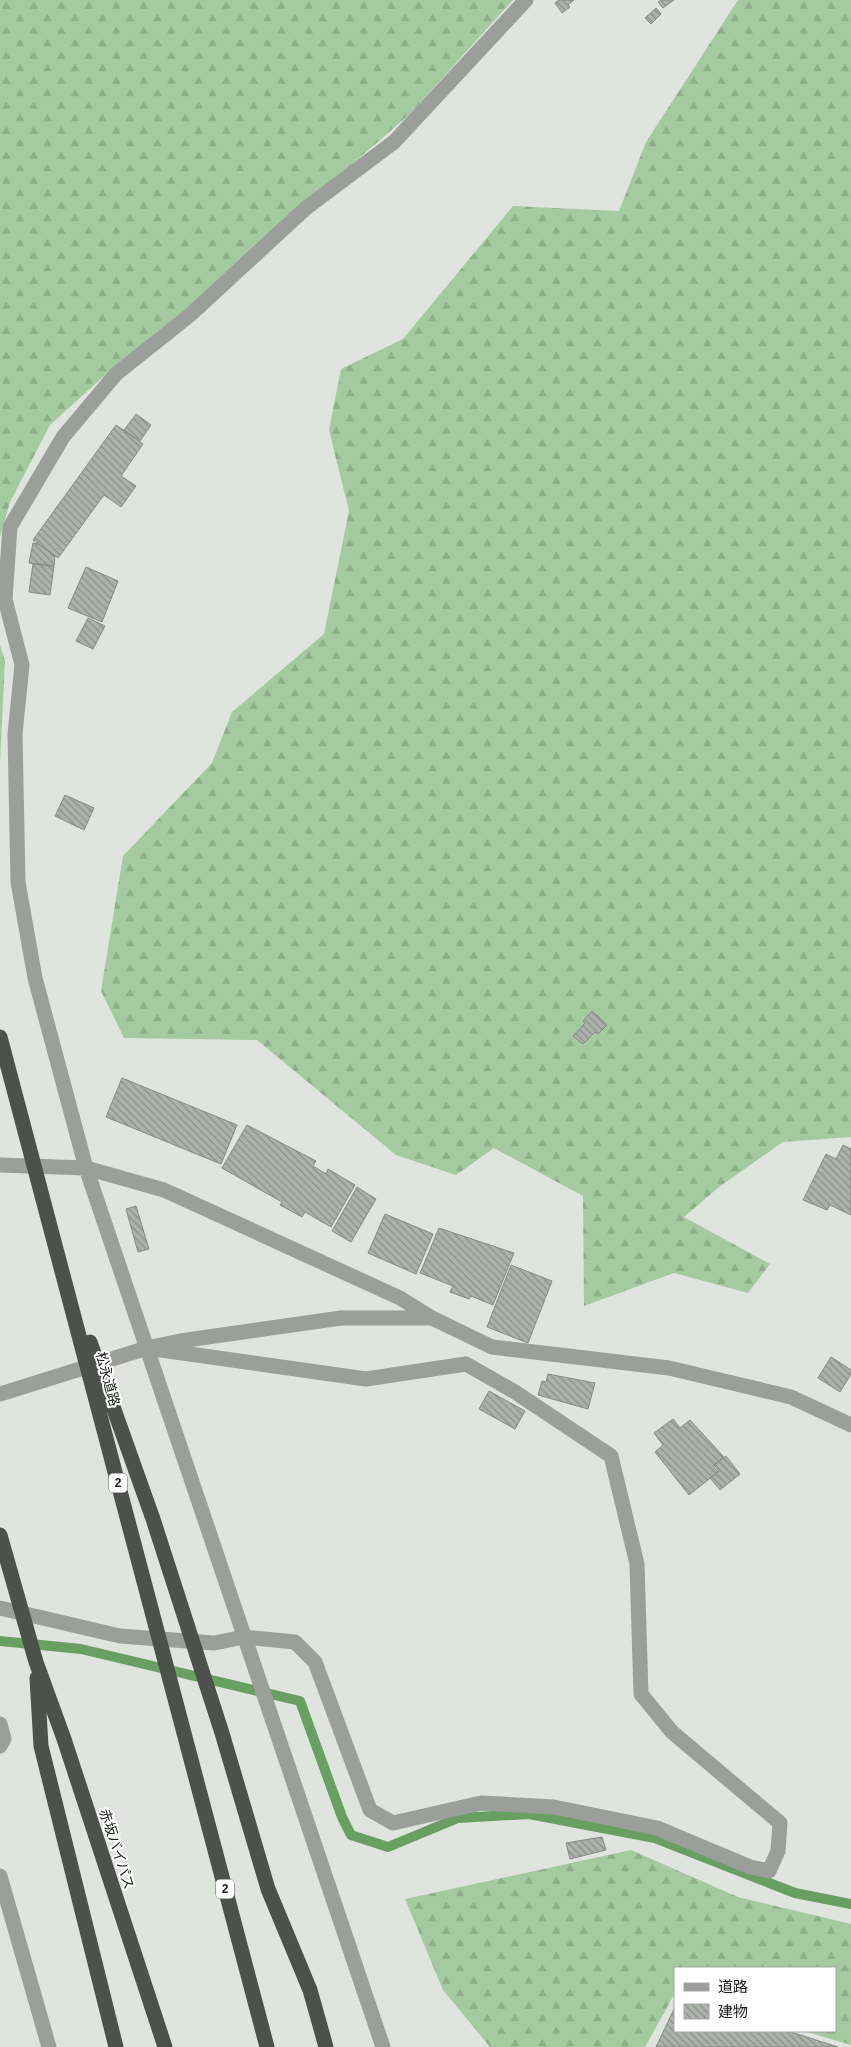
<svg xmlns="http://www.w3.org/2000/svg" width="851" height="2047" viewBox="0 0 851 2047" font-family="Arial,'Noto Sans JP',sans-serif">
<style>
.forest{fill:url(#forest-firs)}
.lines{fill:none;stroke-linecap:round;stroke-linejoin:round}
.stream{stroke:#67a061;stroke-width:10}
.building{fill:url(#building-back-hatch);stroke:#868b85}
.street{stroke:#9b9e9b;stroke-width:15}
.highway{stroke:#4d514c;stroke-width:15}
.labels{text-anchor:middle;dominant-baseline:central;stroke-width:4;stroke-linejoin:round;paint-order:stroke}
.shield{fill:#fff;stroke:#5f615f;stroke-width:1}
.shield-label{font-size:12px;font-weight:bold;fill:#1b1d1b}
.street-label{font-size:14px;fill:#1b1d1b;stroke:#fff}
</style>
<defs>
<pattern id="forest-firs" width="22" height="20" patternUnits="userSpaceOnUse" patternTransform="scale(1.25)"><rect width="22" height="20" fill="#a4cb9f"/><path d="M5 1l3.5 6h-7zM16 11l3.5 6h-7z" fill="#8dae88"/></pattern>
<pattern id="building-back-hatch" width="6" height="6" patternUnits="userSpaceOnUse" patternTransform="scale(1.25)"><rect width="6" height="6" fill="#acb1ab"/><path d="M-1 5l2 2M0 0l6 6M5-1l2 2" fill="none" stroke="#8b8f8a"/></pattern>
</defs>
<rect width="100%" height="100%" fill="#dfe4de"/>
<path class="forest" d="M0 0H513L411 113 187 308 115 366 50 425 10 502 0 537Z
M738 0H851V1137L783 1142 719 1187 684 1217 770 1264 748 1293 674 1273 584 1306 583 1196 494 1148 456 1175 396 1155 257 1040 124 1038 101 991 123 856 212 763 232 712 324 634 349 511 329 430 341 369 403 339 513 206 619 211 646 142Z
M0 645 5 661 0 762Z
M631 1850 738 1897 851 1924V2045L804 2031H835V1968H675V1993L645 2047H490L443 1990 405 1899Z"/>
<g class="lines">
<path class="stream" d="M0 1641 81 1649 300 1701 342 1817 351 1835 388 1847 458 1818 529 1814 655 1838 795 1893 851 1904"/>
</g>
<path class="building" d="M559 0H574L568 5 570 7 562 13 555 3Z
M661 0H674L663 8 658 2Z
M656 8 661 14 651 24 645 18Z
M136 414 151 425 140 441 124 430Z
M116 425 143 444 121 476 136 486 121 507 104 495 58 558 33 540Z
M33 543 38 544 55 556 54 566 29 563Z
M33 564 54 566 50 595 29 592Z
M86 567 118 581 102 622 68 608Z
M88 618 105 626 93 649 76 641Z
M65 795 94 808 84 830 55 816Z
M592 1011 607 1025 598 1034 595 1032 583 1044 573 1036 585 1023 583 1021Z
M122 1078 237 1125 221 1164 106 1117Z
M247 1125 316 1161 313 1166 326 1174 328 1169 355 1185 331 1227 305 1212 302 1217 280 1205 282 1202 222 1168Z
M843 1145 851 1149V1215L830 1205 827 1210 803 1200 826 1154 836 1159Z
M357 1187 376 1199 351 1242 332 1231Z
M136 1206 149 1249 138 1252 126 1209Z
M385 1214 433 1234 416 1274 368 1253Z
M439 1228 514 1253 493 1305 471 1296 469 1299 450 1292 453 1286 420 1273Z
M511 1265 552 1281 528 1343 487 1327Z
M831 1357 851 1370V1374L840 1392 818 1378Z
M548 1374 595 1383 588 1409 538 1395 542 1381 546 1382Z
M489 1391 525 1411 515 1429 479 1409Z
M673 1419 680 1428 690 1420 724 1457 713 1466 718 1472 689 1495 655 1452 663 1445 654 1433Z
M726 1456 740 1474 720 1490 710 1478 719 1471 714 1465Z
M602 1837 606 1850 570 1859 566 1843Z
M675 2007V2031H788L838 2047H656Z"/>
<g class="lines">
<path class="street" d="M0 1165 86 1168 164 1190 400 1298 432 1318 492 1347 669 1368 791 1397 851 1425
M0 1394 147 1348 180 1341 341 1318H432
M0 1608 120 1636 214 1643 244 1637 295 1642 315 1662 370 1810 393 1823 481 1803 554 1807 657 1828 750 1867 769 1871 778 1851 780 1823 672 1732 641 1694 637 1564 611 1456 515 1392 466 1364 366 1379 147 1348
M0 1724 4 1739 0 1746
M0 1876 49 2047
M383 2047 86 1168 35 978 18 882 15 734 22 665 5 599 10 527 63 437 116 374 190 315 306 208 394 142 526 0"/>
<path class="highway" d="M0 1037 267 2047
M90 1342 153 1519 222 1733 268 1889 310 1990 326 2047
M0 1535 36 1662 64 1739 165 2047
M37 1678 41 1746 116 2047"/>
</g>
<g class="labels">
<g class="shield">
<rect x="109" y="1473.5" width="18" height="19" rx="4"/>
<rect x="216" y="1879.5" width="18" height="19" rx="4"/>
</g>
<g class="shield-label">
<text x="118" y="1483">2</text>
<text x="225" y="1889">2</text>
</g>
<g class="street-label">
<text transform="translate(108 1379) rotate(75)">松永道路</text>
<text transform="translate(117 1849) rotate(72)">赤坂バイパス</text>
</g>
</g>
<rect x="674" y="1967" width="162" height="65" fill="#ffffff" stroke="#a4a5a4"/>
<rect x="684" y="1983" width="25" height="8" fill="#9b9e9b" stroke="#a4a5a4"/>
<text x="718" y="1992" font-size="15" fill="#1b1d1b">道路</text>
<rect x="684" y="2004" width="25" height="15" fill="url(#building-back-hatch)" stroke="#a4a5a4"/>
<text x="718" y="2017" font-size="15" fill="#1b1d1b">建物</text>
</svg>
